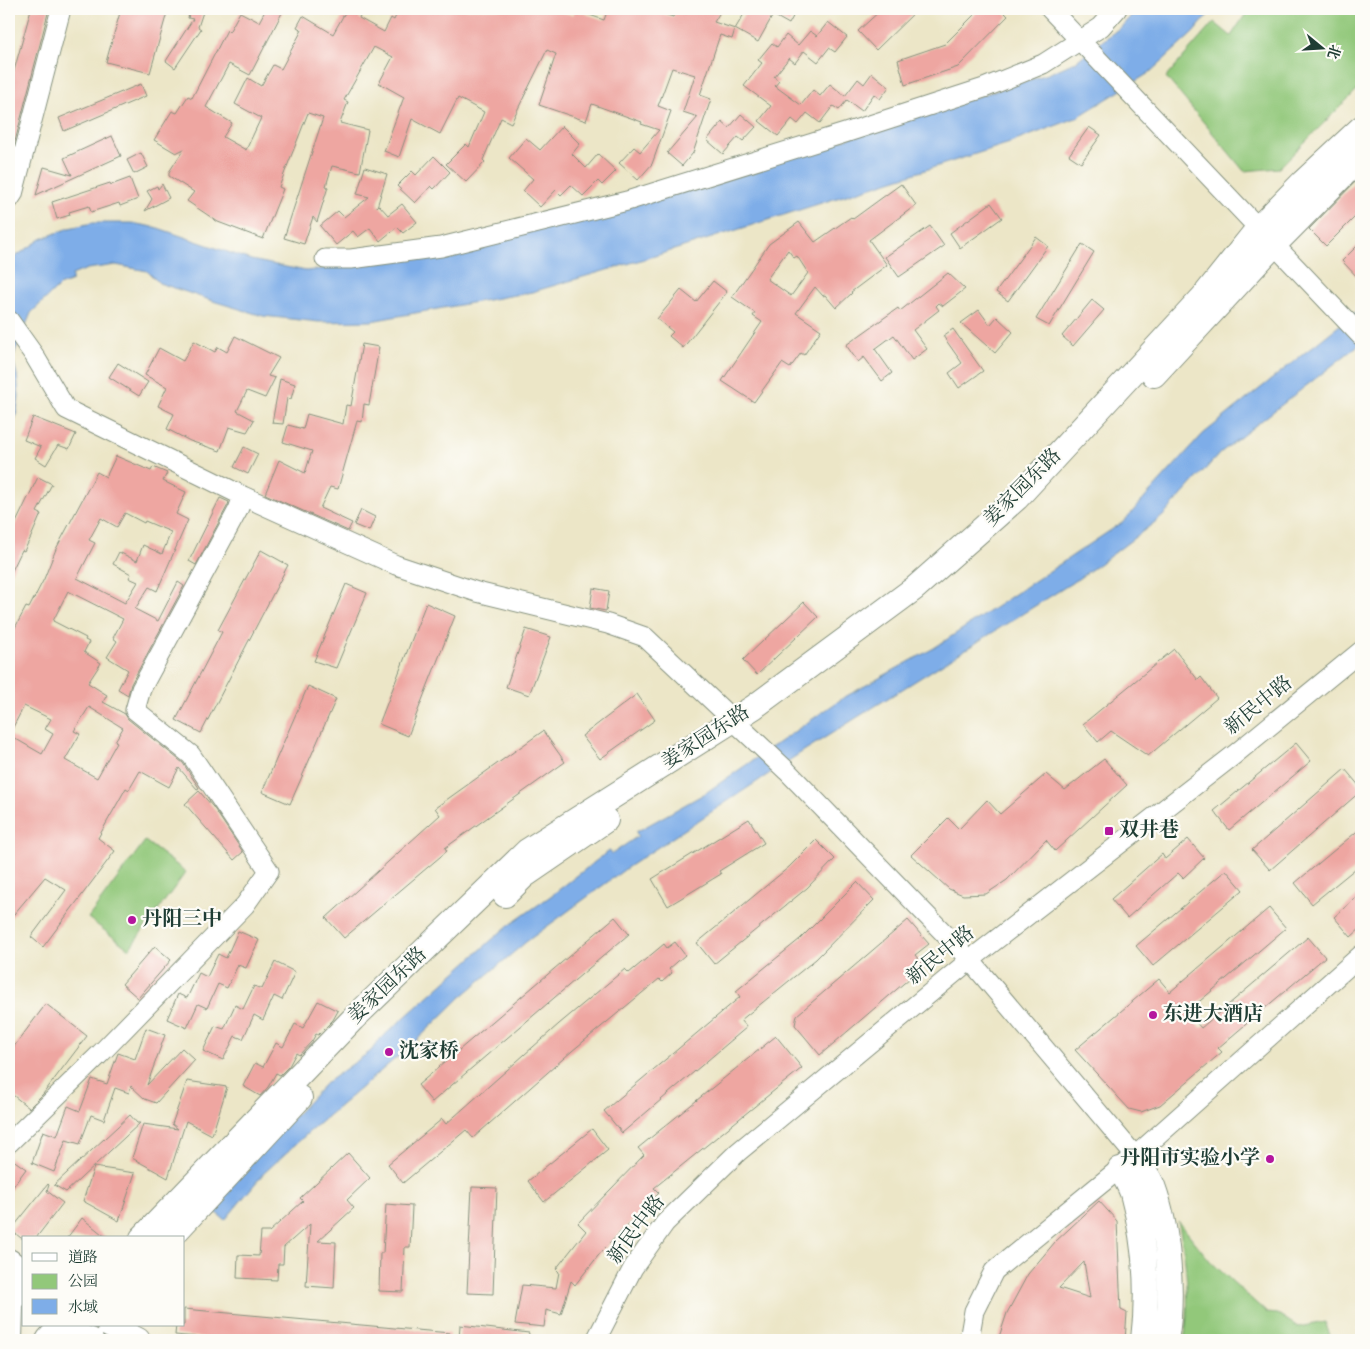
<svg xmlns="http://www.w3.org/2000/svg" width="1370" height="1349" viewBox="0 0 1370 1349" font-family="Vollkorn,'Noto Serif SC',serif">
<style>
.green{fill:#92c87a;stroke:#588257}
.water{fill:#7eade8;stroke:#4e758e}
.building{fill:#eea6a1;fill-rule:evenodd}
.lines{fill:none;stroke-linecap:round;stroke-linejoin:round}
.minor-casing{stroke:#86927e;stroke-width:21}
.major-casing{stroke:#86927e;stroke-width:26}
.minor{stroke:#fff;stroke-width:19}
.major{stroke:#fff;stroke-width:24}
.poi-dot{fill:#b5179e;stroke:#fdfcf7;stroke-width:2}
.labels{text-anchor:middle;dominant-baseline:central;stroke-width:4.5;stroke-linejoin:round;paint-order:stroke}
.street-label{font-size:20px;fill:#1f3d34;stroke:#fdfcf7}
.poi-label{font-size:20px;font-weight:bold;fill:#1f3d34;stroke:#fdfcf7;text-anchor:start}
</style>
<rect width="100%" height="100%" fill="#fdfcf7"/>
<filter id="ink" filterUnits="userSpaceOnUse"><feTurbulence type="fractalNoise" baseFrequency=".02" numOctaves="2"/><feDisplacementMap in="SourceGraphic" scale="10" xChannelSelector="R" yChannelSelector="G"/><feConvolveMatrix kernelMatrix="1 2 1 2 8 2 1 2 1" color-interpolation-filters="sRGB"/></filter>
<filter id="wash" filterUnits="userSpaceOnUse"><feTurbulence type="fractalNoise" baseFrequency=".0096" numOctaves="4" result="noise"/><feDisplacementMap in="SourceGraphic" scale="20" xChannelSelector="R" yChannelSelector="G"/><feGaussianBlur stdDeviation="1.12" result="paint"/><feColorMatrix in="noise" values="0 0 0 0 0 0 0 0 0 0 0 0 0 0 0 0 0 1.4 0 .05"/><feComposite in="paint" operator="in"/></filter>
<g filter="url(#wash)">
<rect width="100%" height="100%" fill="#ece6c7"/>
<path class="green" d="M1249 9H1361V86L1279 168 1244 171 1166 77 1214 22 1231 36Z
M145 841 186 872 129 949 88 918Z
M1178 1221 1211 1262 1267 1313 1278 1314 1298 1327 1325 1322 1332 1340H1184C1191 1304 1186 1257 1178 1221Z"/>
<path class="water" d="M1137 9H1213L1193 33 1149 73 1076 118 1010 143 658 255 532 292 371 321 319 322 263 316 216 302 159 283 147 271 116 265 87 269 72 275V281L59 286 31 313 16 349 13 359 17 375 19 396 16 416 9 437V261L41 239 69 228 92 223H132L158 228 251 260 306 271 442 254 839 141 1048 74 1075 62 1122 26Z
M1361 308V343L1220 453 1163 516 1113 554 1078 579 802 752 628 867 526 942 462 996 416 1041 309 1132 263 1174 225 1220 209 1207 327 1082 371 1051 379 1040 504 929 552 895 610 850 612 854 638 836 636 832 704 794 843 698 934 648 1123 522 1203 434Z"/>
<g id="blocks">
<path class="building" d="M31 9H49L11 157H9V89Z
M121 9H168L150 73 106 62Z
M190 9H204L198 27 201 29 175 68 166 61 193 19 188 18Z
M266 9H284L250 75 229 64 206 107 232 123 223 137 246 150 261 118 235 104 248 78 261 86 273 65 281 69 302 30 297 27 303 16 333 34 347 9 360 16 359 18 384 32 391 18 394 20 399 9H549L573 15 575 10 604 20 608 9H649L673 17 676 9H722L714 22 735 29 732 39 720 35 700 95 711 99 693 153 682 166 667 153 698 117 683 112 695 75 672 68 658 106 671 111 652 164 638 180 619 163 634 147 640 152 659 130 641 124 642 122 592 104 586 121 539 105 556 54 547 50 511 123 501 118 483 160 485 162 466 182 446 164 466 144 469 147 484 112 458 98 440 134 412 119 399 157 384 151 404 97 379 83 393 57 374 47 344 100 348 102 340 123 368 130 360 172 332 166 326 186 328 187 317 222 313 217 304 244 284 238 323 118 308 113 279 187 283 189 263 239 218 222 187 201 194 192 169 176V172L184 149 176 153 154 140 172 111 177 113 188 96 192 98 227 30 229 32 240 12 259 22Z
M747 9H752L762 14 764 10 762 9H797L789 24 773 15 758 42 735 29Z
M882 9H918L876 50 858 31Z
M980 9H1001L1008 16 958 67 905 85 898 60 945 44Z
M828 22 847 37 835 52 829 48 818 62 804 51 795 63 789 58 774 77 779 81 775 86 801 105 813 90 820 96 830 84 845 96 858 79 864 84 872 73 889 87 880 99 874 94 862 111 847 100 839 110 833 106 820 123 807 113 798 124 792 119 778 136 759 121 771 106 744 86 762 63 758 60 772 43 777 47 786 35 798 45 810 31 817 36Z
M141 84 146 96 64 131 59 118Z
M741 114 756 127 743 141 738 137 723 154 707 140 722 122 729 128Z
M562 126 580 144 572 154 586 168 598 154 616 171 602 185 598 181 583 196 571 185 561 195 556 190 540 207 523 191 533 179 509 158 526 138 540 150Z
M1089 127 1101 135 1081 163 1069 155Z
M112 136 121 156 36 195 44 167 72 175 64 158Z
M141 153 148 167 134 174 127 160Z
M434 156 450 172 434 189 431 186 415 203 397 186 412 171 416 175Z
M365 167 387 174 377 207 379 205 388 215 402 204 417 222 403 233 397 227 380 241 370 228 358 237 353 231 336 245 320 226 338 211 344 217 369 197 357 194Z
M1361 176V211L1326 246 1309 229Z
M130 178 138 199 120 206 119 203 91 212 89 206 69 212 70 215 57 219 52 202 110 183 111 185Z
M162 184 169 198 145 211 152 199 147 191 157 186 158 189Z
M901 184 916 205 869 240 887 265 851 292 852 293 836 308 825 295 823 296 815 287 796 313 821 330 804 355 801 353 790 368 782 363 754 402 722 381 762 322 753 316 755 313 732 297 769 244 799 222 815 242 851 217 853 219ZM788 250 794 258 797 256 808 273 791 296 767 279Z
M991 203 1002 218 960 248 950 233Z
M930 226 944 246 899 277 885 257Z
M1036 237 1048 246 1008 301 996 292Z
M1361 242V281L1342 261Z
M1082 244 1094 252 1049 326 1036 319Z
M948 273 965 289 943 306 939 303 936 306 939 310 913 330 927 349 912 360 894 335 875 349 892 373 882 381 864 357 858 362 846 345 898 308 900 311Z
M713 281 727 292 683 348 669 336 673 332 657 319 681 290 696 302Z
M1092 300 1104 310 1073 346 1062 336Z
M979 310 990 325 997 317 1013 332 995 353 961 323Z
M953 329 983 371 959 388 949 373 962 363 943 336Z
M235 336 279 358 268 376 275 378 265 398 247 391 237 411 254 420 247 432 229 427 220 451 190 441 167 429 174 414 158 406 167 387 145 375 159 348 183 361 194 341 215 352 218 347 227 352Z
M362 344 379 347 369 405 364 404 362 422 357 421 338 489 330 487 320 508 352 523 348 531 265 494 279 460 305 473 312 451 283 442 288 425 303 429 307 414 343 424 346 405 351 406Z
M118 363 148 382 139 396 109 377Z
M280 379 295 384 291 399 287 398 283 424 272 423Z
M33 417 76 434 69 449 58 445 46 465 35 458 41 447 24 440Z
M244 447 258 454 248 474 234 467Z
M116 456 151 471 153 467 167 473 163 481 186 492 176 514 188 520 157 591 149 587 135 609 158 621 178 582 184 586 131 684 128 695 118 689 128 670 107 657 117 641 113 638 123 619 68 591 53 621 86 638 85 640 89 642 84 652 101 663 88 683 107 695 103 702 125 714 128 719 183 763 199 788 197 789 179 768 169 787 140 771 129 790 126 788 98 838 115 851 43 947 31 937 66 890 45 877 9 920V639L26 607 29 608 44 579 56 549 97 472 106 477ZM125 513 144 523 145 521 171 532 162 554 143 545 137 561 119 552 113 564 131 574 129 578 138 582 125 603 77 578 95 543 89 540 101 518 117 527ZM24 706 51 719 45 729 53 734 42 754 9 735ZM89 707 123 728 115 741 117 742 97 778 65 760 80 734 74 731Z
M38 477 52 484 37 512 41 514 31 537 24 551 22 550 9 577V537Z
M220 498 229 502 228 505 196 565 189 561Z
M361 510 375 517 369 531 354 525Z
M261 550 288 565 201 733 176 720 222 632 218 630Z
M346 584 367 593 336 668 314 661Z
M593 588 609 591 606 611 590 608Z
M804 602 818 617 757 675 743 660Z
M426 603 455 616 408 736 379 724Z
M526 629 551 637 529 695 506 687Z
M1174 649 1198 680 1201 677 1217 698 1148 756 1111 731 1098 742 1083 724Z
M308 686 336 699 290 804 262 792Z
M637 694 655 720 600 759 582 736Z
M543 731 565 762 445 848 447 851 344 938 326 918 440 815 435 808Z
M1296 743 1311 761 1229 830 1214 811Z
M1104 759 1127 785 1055 851 1046 840 1007 880 986 894 963 895 949 889 911 855 948 818 959 829 987 800 1000 814 1046 774 1065 790Z
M1345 769 1361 788V791L1270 870 1252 850Z
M199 791 213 807 243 852 234 860 185 804Z
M749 819 764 843 719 871 721 874 668 906 652 879Z
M1361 828V864L1312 904 1295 883Z
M1188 839 1204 858 1183 878 1178 873 1127 918 1111 899 1162 854 1165 859Z
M816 840 835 859 807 888 714 964 697 943 789 867Z
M1226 870 1243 890 1153 966 1136 946Z
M857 882 874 900 816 959 741 1020 747 1027 622 1133 604 1111 740 997 736 991 800 939Z
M1361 893V928L1351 937 1334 917Z
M1269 908 1286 928 1187 1012 1201 1028 1308 937 1325 957 1218 1048 1222 1052 1160 1105 1141 1112 1129 1109 1075 1050 1159 979 1170 992Z
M615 917 629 934 432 1102 418 1085Z
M908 920 929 944 915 955 924 966 820 1055 795 1025 797 1015Z
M238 931 259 940 246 968 238 965 227 988 218 984 207 1008 198 1004 187 1028 167 1019 178 994 187 998 199 973 207 977 218 954 226 958Z
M675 942 685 955 669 969 672 973 662 982 659 979 572 1051 473 1138 466 1130 403 1183 388 1164 442 1119 446 1124 559 1024 625 969 629 973 664 944 667 948Z
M155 946 171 960 138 998 122 984Z
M275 962 295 972 282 1000 274 996 263 1020 254 1015 243 1039 235 1036 223 1060 203 1051 215 1026 224 1029 235 1005 243 1009 254 986 262 989Z
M318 1001 338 1011 333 1020 318 1035 316 1034 312 1041 299 1055 296 1053 289 1066 280 1075 276 1073 268 1087 260 1096 243 1086 255 1063 263 1067 276 1043 283 1047 295 1024 303 1028Z
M46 1004 87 1036 43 1094 29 1108 9 1092V1053Z
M146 1028 165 1035 147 1085 182 1048 195 1060 156 1103 145 1099 131 1086 129 1093 115 1088 104 1120 91 1115 80 1144 66 1140 54 1172 32 1163 43 1131 57 1136 68 1106 80 1111 92 1079 107 1084 118 1053 135 1059Z
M776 1036 802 1068 654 1188 659 1193 602 1251 575 1285 571 1281 561 1314 546 1310 544 1327 515 1324 522 1285 556 1288 559 1272 556 1269 586 1231 578 1223 644 1155 638 1148Z
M187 1081 227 1087 212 1135 186 1121 168 1178 132 1158 143 1124 178 1129 172 1124Z
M130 1115 137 1123H140L66 1192 54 1185Z
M592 1129 608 1150 544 1202 528 1181Z
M348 1153 370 1178 347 1200 354 1208 318 1241 336 1242 334 1288 306 1286 310 1224 284 1247 283 1264H278L277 1280 237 1278 238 1255 259 1256 261 1232H269L303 1201 300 1198Z
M9 1157 26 1169 9 1192Z
M94 1167 135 1173 119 1221 83 1201Z
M48 1184 49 1185 47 1191 63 1203 36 1238H21L11 1230Z
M472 1187 497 1188 493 1294 467 1293Z
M1099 1201 1117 1221 1121 1310 1127 1313 1125 1340H998L1007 1313 1028 1274 1055 1242ZM1084 1262 1090 1298 1059 1288Z
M386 1204 412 1206 410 1247H405L403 1292 379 1291 380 1253H383Z
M82 1218 107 1238H67Z
M184 1309 450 1333V1340H229L175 1335 176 1325H184Z
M460 1325 529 1333 528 1340H459Z"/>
</g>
</g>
<g filter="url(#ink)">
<use href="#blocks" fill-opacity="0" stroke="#86927e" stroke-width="1"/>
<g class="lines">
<g class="minor-casing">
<path id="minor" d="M1050 9 1361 336
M9 200 13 194 61 9
M325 259H351L441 247 627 201 845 133 984 88 1043 64 1101 27 1117 9
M9 320 34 355 66 409 243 496 396 565 477 592 608 624 645 637 787 771 970 960 1135 1156
M9 1143 100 1054 245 905 269 871 191 755 135 710 141 689 238 510 243 496
M596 1340 633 1268 665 1223 738 1152 970 960 1234 755 1361 651
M969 1340 974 1311 994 1271 1135 1156 1361 955"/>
</g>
<g class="major-casing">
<path id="major" d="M1154 375 1275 244 1361 157
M505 895 524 876 606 820
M1135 1156C1141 1166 1149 1176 1153 1186 1169 1229 1174 1296 1166 1340
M1120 1169C1124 1176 1129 1185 1132 1193 1145 1241 1149 1291 1143 1340
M142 1238 353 1019 527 851 754 707 915 588 1017 498 1203 297 1259 227 1303 182 1361 128
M170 1238 300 1098
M9 1261 24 1273
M9 1281 24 1293
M9 1303 11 1308 10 1340
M63 1325 77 1335 91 1340
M109 1325 138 1340
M48 1340 61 1325"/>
</g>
<use href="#minor" class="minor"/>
<use href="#major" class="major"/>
</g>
</g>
<g class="poi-dot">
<rect x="1104" y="826" width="10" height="10" rx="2.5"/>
<circle cx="132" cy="920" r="5"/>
<circle cx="1153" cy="1015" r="5"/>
<circle cx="389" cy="1052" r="5"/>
<circle cx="1270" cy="1159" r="5"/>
</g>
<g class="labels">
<g class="street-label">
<text transform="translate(1023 488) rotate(-45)">姜家园东路</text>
<text transform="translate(1259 706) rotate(-39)">新民中路</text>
<text transform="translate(706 738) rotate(-33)">姜家园东路</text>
<text transform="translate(941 956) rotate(-39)">新民中路</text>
<text transform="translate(388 986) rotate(-44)">姜家园东路</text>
<text transform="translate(637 1230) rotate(-53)">新民中路</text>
</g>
<g class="poi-label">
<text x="1119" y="831">双井巷</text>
<text x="142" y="920">丹阳三中</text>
<text x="1163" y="1015">东进大酒店</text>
<text x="399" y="1052">沈家桥</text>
<text x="1260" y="1159" text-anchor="end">丹阳市实验小学</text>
</g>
</g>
<rect width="1370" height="1349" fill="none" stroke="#fdfcf7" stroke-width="30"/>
<rect x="22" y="1236" width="162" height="90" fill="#fdfcf7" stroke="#a4b0a9"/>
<rect x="32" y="1253" width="25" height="8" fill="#ffffff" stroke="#a4b0a9"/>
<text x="68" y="1262" font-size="15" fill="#1f3d34">道路</text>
<rect x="32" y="1274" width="25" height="15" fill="#92c87a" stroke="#a4b0a9"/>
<text x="68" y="1286" font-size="15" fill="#1f3d34">公园</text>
<rect x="32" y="1299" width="25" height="15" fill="#7eade8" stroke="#a4b0a9"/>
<text x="68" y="1312" font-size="15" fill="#1f3d34">水域</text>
<g transform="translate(1322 48) rotate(108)" stroke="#fdfcf7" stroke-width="4" paint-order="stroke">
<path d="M0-4L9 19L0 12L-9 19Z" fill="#1f3d34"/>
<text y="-8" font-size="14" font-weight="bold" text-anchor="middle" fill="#1f3d34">北</text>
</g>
</svg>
